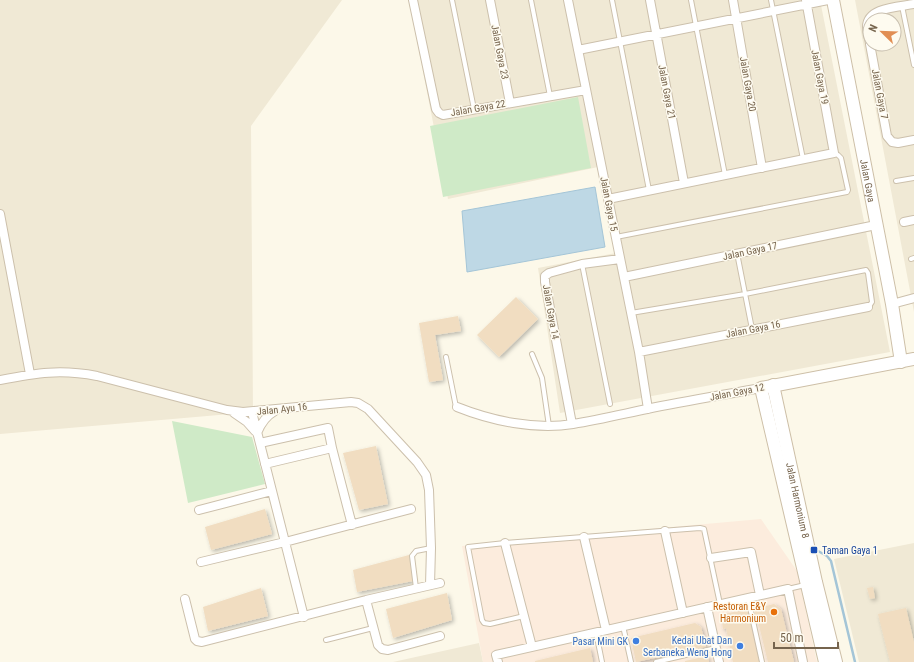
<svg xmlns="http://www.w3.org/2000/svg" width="914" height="662" viewBox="0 0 914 662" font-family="'Roboto Condensed',sans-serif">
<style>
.residential{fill:#f0e9d5;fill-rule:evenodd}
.commercial{fill:#fcecdd}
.green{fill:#cfeac7}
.water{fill:#bed8e5;stroke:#a4c5d7}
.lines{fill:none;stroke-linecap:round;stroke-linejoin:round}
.stream{stroke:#a4c5d7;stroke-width:2.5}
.building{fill:#f1ddc1;filter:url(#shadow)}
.lane-casing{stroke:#ccc0ac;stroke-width:6}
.street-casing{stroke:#ccc0ac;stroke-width:10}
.secondary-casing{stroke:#cdbfa7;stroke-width:14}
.lane{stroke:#fff;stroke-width:4}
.street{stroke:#fff;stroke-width:8}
.secondary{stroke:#fff;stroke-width:12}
.transit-dot{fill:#1a4fb4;stroke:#fefbf0;stroke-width:1.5}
.food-dot{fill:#e8710a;stroke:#fefbf0;stroke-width:1.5}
.shop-dot{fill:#3f7fe0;stroke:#fefbf0;stroke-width:1.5}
.labels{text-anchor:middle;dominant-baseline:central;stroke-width:3;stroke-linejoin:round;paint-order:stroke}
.street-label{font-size:10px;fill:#76644d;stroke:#fefbf0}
.transit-label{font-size:10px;fill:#164399;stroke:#fefbf0;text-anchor:start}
.food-label{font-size:10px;fill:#c56008;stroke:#fefbf0;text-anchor:end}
.shop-label{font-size:10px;fill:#366cbe;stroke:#fefbf0;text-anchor:end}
</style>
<defs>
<filter id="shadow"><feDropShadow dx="2" dy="2" stdDeviation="2" flood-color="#0004"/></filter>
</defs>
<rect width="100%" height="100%" fill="#fcf8e9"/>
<path class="residential" d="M0 0H342L251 126 253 412 0 434Z
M409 0H820L890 352 560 413 538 268 616 253 598 167 448 199Z
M855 0H914V312ZM870 20H894V44H870Z
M914 543V662H859L834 559Z
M479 643 483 662H393Z"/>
<path class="commercial" d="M761 519 797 571 817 662H483L462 546Z"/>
<path class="green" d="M578 97 591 168 443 197 430 126Z
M172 421 252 437 265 484 188 503Z"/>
<path class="water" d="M595 187 605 247 467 272 462 211Z"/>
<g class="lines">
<path class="stream" d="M818 551 827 556 831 561 855 662"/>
</g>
<path class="building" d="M516 297 538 319 499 357 477 335Z
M458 316 461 331 435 335 443 380 429 382 419 323Z
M376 446 388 504 359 510 343 453Z
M265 509 272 534 211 550 205 527Z
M409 555 413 581 357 592 353 570Z
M873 587 875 598 870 599 867 588Z
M261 588 268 616 208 631 203 607Z
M447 593 452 620 393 638 386 609Z
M774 604 781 609 794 662H768L758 621 757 622 754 609Z
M906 608 914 642V662H890L878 614Z
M747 609 759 662H733L726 628 723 629 722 621 725 614Z
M695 623 701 627 706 647 636 662 631 638Z
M590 648 593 662H535V661Z
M708 656 709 662H685V661Z"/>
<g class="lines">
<g class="lane-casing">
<path id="lane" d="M452 0 474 109
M531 0 550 96
M612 0 649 190
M691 0 725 175
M771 0 803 159
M902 6 914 65
M896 181 914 178
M616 237 847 192 848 190 841 158 838 155 834 153
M737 253 752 329
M911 259 914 258
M582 264 610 404
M631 313 745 294 866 270 868 273 872 302 870 305 868 307
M532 354 542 378 549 426
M446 357 456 407
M416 588 412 556 416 551 431 548
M788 589 805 585
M748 598 762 662
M524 616 490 624 484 623 482 620 468 547 505 543 700 528 704 529 720 604
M623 626 631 662
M596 632 602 662
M326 640 373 628
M656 662 716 648"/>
</g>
<g class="street-casing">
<path id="street" d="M413 0 436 109 439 113 443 115 586 90
M490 0 510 103
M568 0 639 352 648 409
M650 0 684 183
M733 0 762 168
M870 43C869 38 867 32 867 27 867 7 899 7 914 4
M870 44 887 136 892 142 898 143 914 140
M578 50 828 0
M608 199 834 153 806 0
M0 214 30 374
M904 222 914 220
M624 277 876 225
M892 304 914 298
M639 352 868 307
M0 380C37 373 60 369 97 376L227 410 243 412 351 402 358 403 368 409 417 462 426 475 429 490 431 548 430 585
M457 407C492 421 535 430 573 424 598 420 623 414 647 409 685 401 723 395 761 388
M252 412 304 617
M234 413 247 422 255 431
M572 424 545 282V276L549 273 582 264 620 259
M257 433C261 423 266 416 275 411
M260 443 328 428 332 448 265 464
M332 448 352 525
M199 510 272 491
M665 531 683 613
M584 537 606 630
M505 543 532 647
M711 558 751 552 760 595
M201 562 285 542 411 509
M185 599 195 639 197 641 202 642 366 600 440 583
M366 600 378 645 382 649 388 650 440 636
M707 607 719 662
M498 662 496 655 788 589 803 662"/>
</g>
<g class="secondary-casing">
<g id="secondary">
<path id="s1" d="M833 0 892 304 901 362"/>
<path id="s2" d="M773 385 816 582 836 662"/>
<path d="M825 662 761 388 914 359"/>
</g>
</g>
<use href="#lane" class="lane"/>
<use href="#street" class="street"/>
<use href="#secondary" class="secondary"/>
</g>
<rect class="transit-dot" x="810" y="546" width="8" height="8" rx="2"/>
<circle class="food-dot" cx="774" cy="612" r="4"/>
<g class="shop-dot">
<circle cx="636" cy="641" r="4"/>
<circle cx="740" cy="646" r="4"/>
</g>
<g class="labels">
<g class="street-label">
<text transform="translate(500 52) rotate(79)">Jalan Gaya 23</text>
<text transform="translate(820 77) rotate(79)">Jalan Gaya 19</text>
<text transform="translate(748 84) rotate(80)">Jalan Gaya 20</text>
<text transform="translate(667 92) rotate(79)">Jalan Gaya 21</text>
<text transform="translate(880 94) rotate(79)">Jalan Gaya 7</text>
<text transform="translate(478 108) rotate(-10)">Jalan Gaya 22</text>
<text stroke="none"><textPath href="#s1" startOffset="184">Jalan Gaya</textPath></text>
<text transform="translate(609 204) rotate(79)">Jalan Gaya 15</text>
<text transform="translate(750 251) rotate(-12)">Jalan Gaya 17</text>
<text transform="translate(551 312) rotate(80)">Jalan Gaya 14</text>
<text transform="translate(753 329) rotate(-11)">Jalan Gaya 16</text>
<text transform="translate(737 392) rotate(-11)">Jalan Gaya 12</text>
<text transform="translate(282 409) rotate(-6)">Jalan Ayu 16</text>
<text stroke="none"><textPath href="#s2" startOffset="118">Jalan Harmonium 8</textPath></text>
</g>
<g class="transit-label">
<text x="822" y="550">Taman Gaya 1</text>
</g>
<g class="food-label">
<text x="766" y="606">Restoran E&amp;Y<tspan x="766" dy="12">Harmonium</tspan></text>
</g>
<g class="shop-label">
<text x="732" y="640">Kedai Ubat Dan<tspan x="732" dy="12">Serbaneka Weng Hong</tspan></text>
<text x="628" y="641">Pasar Mini GK</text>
</g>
</g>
<g transform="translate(882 32) rotate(293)"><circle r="19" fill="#fefbf0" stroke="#c8bfaf"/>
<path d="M0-3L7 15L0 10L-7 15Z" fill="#e18e53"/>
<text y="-6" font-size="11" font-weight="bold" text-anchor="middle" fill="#76644d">N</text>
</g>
<path d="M774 642v6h64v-6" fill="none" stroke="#76644d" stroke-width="2"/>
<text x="780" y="642" font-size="12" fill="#76644d" stroke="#fefbf0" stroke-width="3" paint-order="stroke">50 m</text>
</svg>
